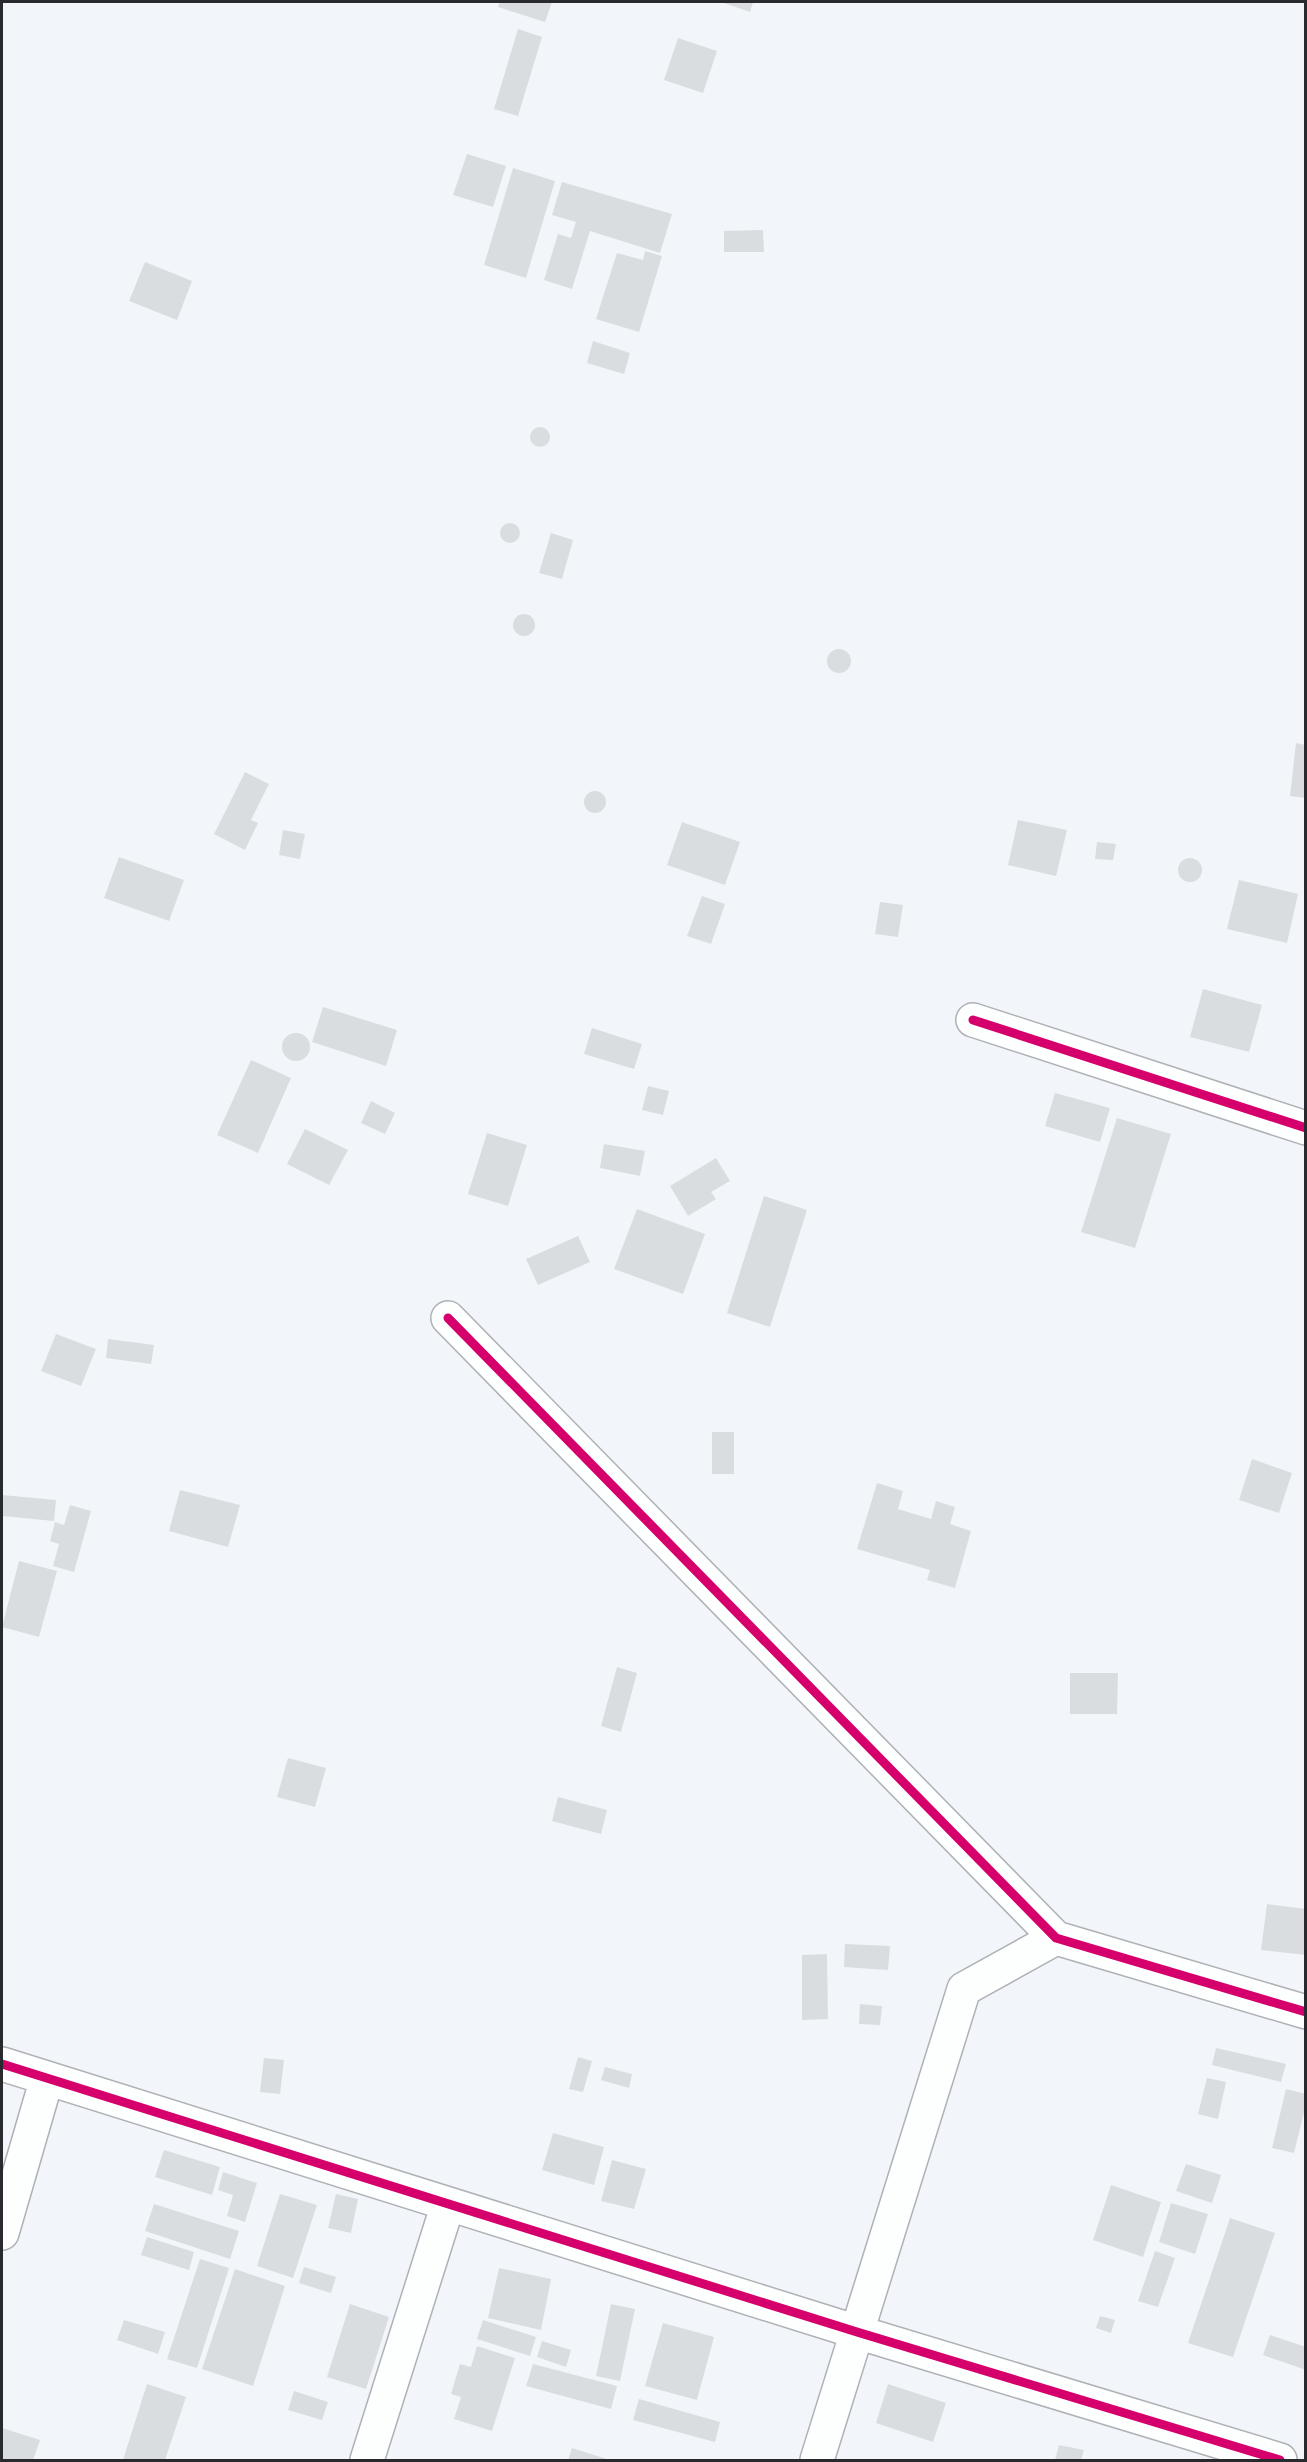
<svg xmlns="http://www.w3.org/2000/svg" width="1307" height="2462" viewBox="0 0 1307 2462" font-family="'Roboto Serif',serif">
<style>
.building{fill:#dadde0}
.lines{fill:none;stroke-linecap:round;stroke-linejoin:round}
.minor-casing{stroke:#aeb1b5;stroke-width:36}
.minor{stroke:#fdfefe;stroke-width:33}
.cycleway-casing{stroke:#fff;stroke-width:13}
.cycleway{stroke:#d6006c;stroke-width:9}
</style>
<rect width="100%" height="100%" fill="#f2f6fa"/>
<path class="building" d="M500 2H552L545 22 498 7Z
M721 2H753L750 12Z
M518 29 542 37 518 116 494 109Z
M678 38 717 51 703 93 664 80Z
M467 154 506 166 493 207 453 195Z
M513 168 555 181 526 278 484 265Z
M562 182 672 214 660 253 590 231 572 289 544 280 558 234 571 238 576 222 552 215Z
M763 230 764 252H724V231Z
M645 251 662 256 639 332 596 319 617 253 643 260Z
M145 262 192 281 177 320 129 301Z
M593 341 630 353 624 374 587 363Z
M530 437a10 10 0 1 1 20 0a10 10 0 1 1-20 0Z
M500 533a10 10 0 1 1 20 0a10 10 0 1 1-20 0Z
M551 533 573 540 562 579 539 573Z
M513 625a11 11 0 1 1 22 0a11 11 0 1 1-22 0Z
M827 661a12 12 0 1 1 24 0a12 12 0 1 1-24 0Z
M1296 743 1306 745V798L1290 796Z
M245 772 269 784 251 820 258 823 245 850 214 834Z
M584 802a11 11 0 1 1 22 0a11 11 0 1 1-22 0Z
M1018 820 1067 830 1056 876 1008 865Z
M682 822 740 842 725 885 667 865Z
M283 830 305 834 300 859 279 855Z
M1097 842 1116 844 1113 860 1095 859Z
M119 857 184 880 169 921 104 898Z
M1178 870a12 12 0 1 1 24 0a12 12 0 1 1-24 0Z
M1239 880 1298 894 1287 943 1227 929Z
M702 896 725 904 711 944 687 936Z
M880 902 903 905 898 937 875 934Z
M1203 989 1262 1005 1249 1052 1190 1037Z
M323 1007 397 1030 386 1066 312 1042Z
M592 1028 642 1044 634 1069 584 1054Z
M282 1047a14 14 0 1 1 28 0a14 14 0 1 1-28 0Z
M251 1060 291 1078 258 1153 217 1135Z
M648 1086 669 1091 663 1115 642 1110Z
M1055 1093 1110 1108 1100 1142 1045 1126Z
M371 1101 395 1113 385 1134 361 1123Z
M1117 1118 1171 1134 1135 1248 1081 1232Z
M305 1129 348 1150 329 1185 287 1164Z
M487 1133 527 1145 508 1206 468 1194Z
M604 1144 645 1151 640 1176 600 1168Z
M716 1158 730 1181 711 1192 716 1199 688 1216 670 1186Z
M764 1196 807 1210 770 1327 727 1313Z
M637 1209 705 1234 683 1294 614 1269Z
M578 1236 590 1262 538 1285 526 1259Z
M56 1334 96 1349 81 1386 41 1371Z
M108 1339 154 1345 151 1364 106 1358Z
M712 1432H734V1474H712Z
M1252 1459 1292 1473 1279 1513 1239 1500Z
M877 1483 903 1491 898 1509 931 1519 936 1501 955 1507 950 1524 971 1531 955 1588 927 1580 930 1570 857 1549Z
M180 1490 240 1505 228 1547 169 1531Z
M2 1495 56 1500 54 1521 2 1516Z
M70 1505 91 1511 74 1572 53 1566 59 1544 50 1541 55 1522 64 1525Z
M19 1561 57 1571 39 1637 2 1627Z
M617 1667 637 1673 621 1732 601 1726Z
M1070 1673H1118L1117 1714H1070Z
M288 1758 326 1768 315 1807 277 1797Z
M558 1797 607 1810 601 1834 552 1821Z
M1267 1904 1306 1909V1955L1261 1950Z
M845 1944 890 1946 888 1970 844 1967Z
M827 1954 828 2019 802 2020V1955Z
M860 2004 882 2006 880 2025 859 2024Z
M1216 2048 1286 2064 1281 2082 1212 2065Z
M578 2057 592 2061 583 2092 569 2089Z
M264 2058 284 2060 280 2094 260 2092Z
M605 2067 632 2074 629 2088 601 2080Z
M1207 2078 1226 2082 1218 2119 1198 2114Z
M1286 2089 1306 2094V2104L1294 2153 1272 2148Z
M553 2133 604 2147 594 2185 542 2170Z
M164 2150 220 2167 212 2195 155 2177Z
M612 2160 646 2169 634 2209 601 2201Z
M1186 2164 1221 2175 1212 2203 1176 2191Z
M223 2172 257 2183 245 2222 227 2216 233 2195 218 2190Z
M1111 2185 1161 2202 1143 2257 1093 2240Z
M280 2194 317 2205 293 2278 257 2266Z
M336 2194 358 2199 351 2233 328 2228Z
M1171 2203 1208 2214 1195 2254 1159 2242Z
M154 2204 239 2231 230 2259 145 2231Z
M1230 2218 1275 2233 1233 2357 1188 2343Z
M147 2237 194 2252 189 2270 141 2255Z
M1155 2251 1175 2258 1158 2307 1138 2301Z
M200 2259 229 2268 197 2368 167 2359Z
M304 2267 336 2277 331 2293 299 2283Z
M499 2268 551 2279 541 2330 488 2318Z
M235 2269 285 2286 253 2386 202 2369Z
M350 2304 389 2317 366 2389 327 2377Z
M611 2304 635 2309 620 2381 596 2376Z
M1100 2316 1115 2320 1111 2333 1096 2328Z
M124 2320 165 2332 158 2354 117 2340Z
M483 2320 536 2337 530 2356 477 2339Z
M663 2323 714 2337 697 2400 645 2386Z
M1270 2335 1306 2347V2370L1263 2355Z
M542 2341 571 2350 566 2367 537 2357Z
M477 2346 515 2358 492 2431 454 2419 461 2397 451 2394 460 2364 471 2367Z
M533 2364 617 2386 611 2409 526 2386Z
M147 2384 186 2397 165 2460H123Z
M888 2384 946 2403 933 2442 876 2423Z
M294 2391 328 2402 322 2420 288 2410Z
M639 2399 720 2422 715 2442 633 2420Z
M2 2428 40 2440 33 2460H2Z
M1059 2445 1084 2450 1081 2460H1055Z
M572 2448 610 2460H568Z"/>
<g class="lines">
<g class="minor-casing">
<path id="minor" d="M973 1020 1306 1128
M448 1318 1056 1938 1306 2012
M2 2064 857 2332 1280 2460
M2 2233 47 2078
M367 2460 448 2204
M817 2460 964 1989 1056 1938"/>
</g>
<use href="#minor" class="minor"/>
<g class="cycleway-casing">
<path id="cycleway" d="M973 1020 1306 1128
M448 1318 1056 1938 1306 2012
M2 2064 857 2332 1280 2460"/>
</g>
<use href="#cycleway" class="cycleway"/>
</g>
<rect width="1307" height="2462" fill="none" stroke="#282a2d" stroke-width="6"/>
</svg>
